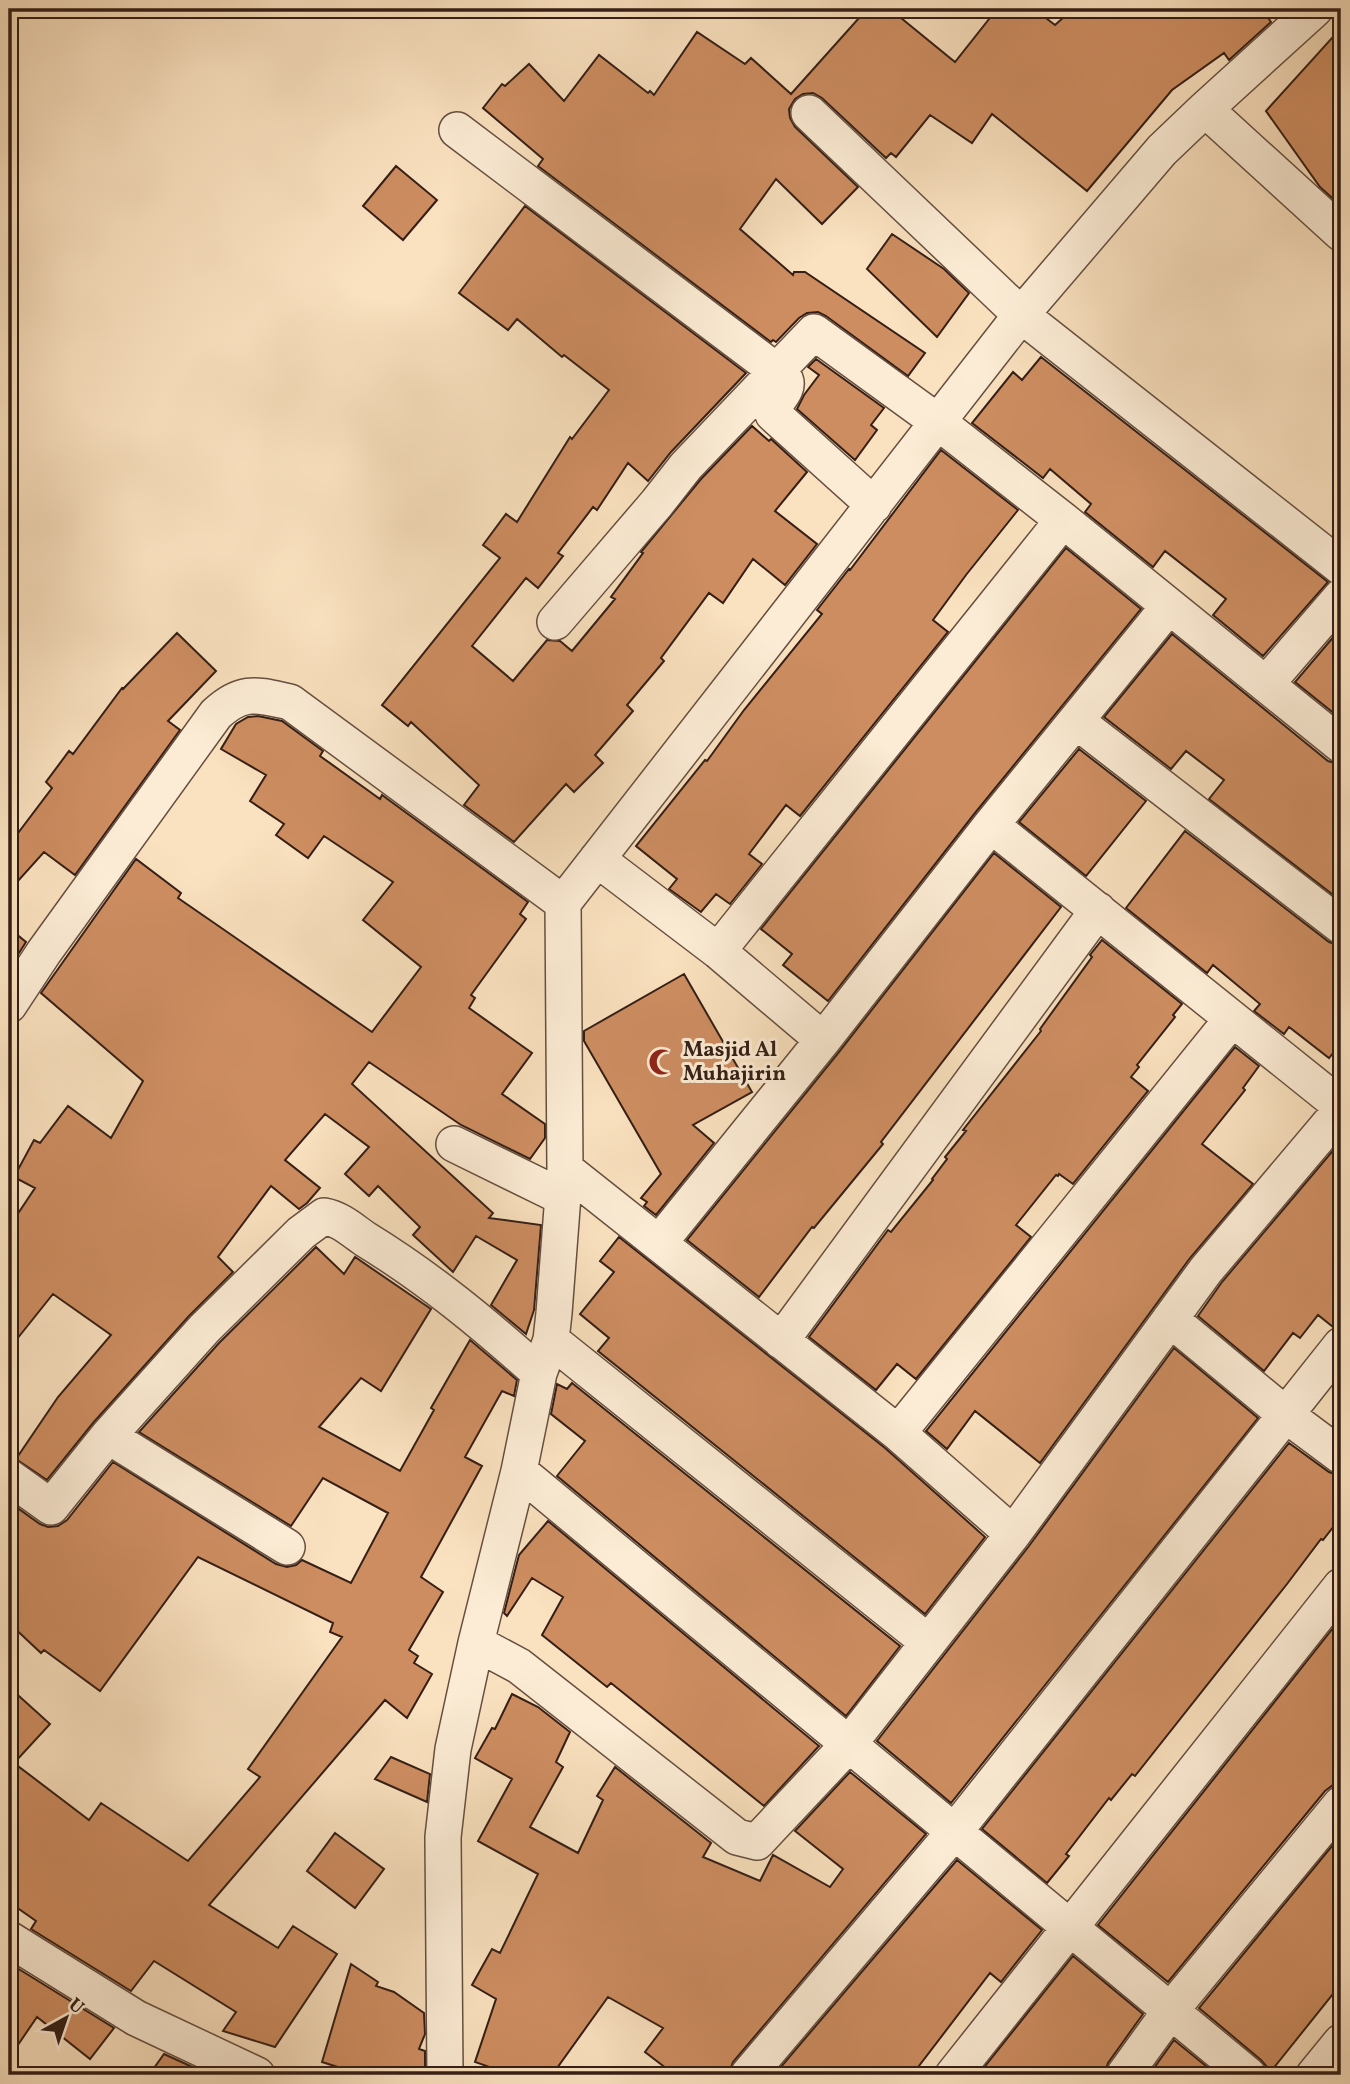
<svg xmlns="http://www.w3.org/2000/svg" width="1350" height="2084" viewBox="0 0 1350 2084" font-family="Vollkorn,serif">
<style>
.building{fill:#cd8d61;stroke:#341e16;stroke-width:2}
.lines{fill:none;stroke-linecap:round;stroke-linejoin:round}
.minor-casing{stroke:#664f40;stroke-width:38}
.minor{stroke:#fcecd5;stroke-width:35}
.labels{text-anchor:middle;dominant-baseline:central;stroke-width:6;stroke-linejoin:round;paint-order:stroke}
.poi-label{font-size:21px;font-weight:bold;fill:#341e16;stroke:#fcecd5;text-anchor:start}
</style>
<rect width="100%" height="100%" fill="#fae1bf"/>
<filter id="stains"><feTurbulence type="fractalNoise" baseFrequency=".00286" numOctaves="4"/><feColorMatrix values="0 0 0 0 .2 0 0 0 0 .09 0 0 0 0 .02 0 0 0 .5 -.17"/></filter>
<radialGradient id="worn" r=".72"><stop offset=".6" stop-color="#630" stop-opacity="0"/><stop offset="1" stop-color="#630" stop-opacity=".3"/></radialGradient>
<path class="building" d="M867 9H890L955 62 997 9H1034L1055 25 1073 9H1262L1271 22 1229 60 1224 53 1172 90 1087 191 992 114 972 143 930 115 896 157 891 153 886 158 822 98 813 93 803 94 795 99 789 109 790 118 795 127 858 187 822 224 776 179 740 229 793 275 794 272H805L925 353 908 376 826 316 818 312 807 313 799 318 776 342 773 340 771 342 538 166 543 159 483 108 502 84 505 86 529 64 564 101 599 55 648 93 650 91 654 95 697 32 745 64 751 58 791 94Z
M1341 28V206L1320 187 1266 111Z
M396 166 437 200 403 240 363 206Z
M525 206 746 373 671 452 648 481 628 463 597 510 593 507 558 553 563 556 538 588 526 578 472 646 513 681 547 640 560 641 572 651 615 599 611 597 643 553 641 552 701 479 752 426 769 441 771 439 807 472 775 511 817 544 785 585 753 559 723 603 709 593 661 658 664 661 627 705 633 711 595 755 603 763 574 792 566 784 514 842 464 805 479 785 411 722 408 726 382 705 500 558 483 545 506 514 517 522 570 437 572 439 609 390 564 355 562 357 517 319 508 330 459 293Z
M892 234 944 269 969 293 937 337 867 269Z
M1041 357 1328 582 1263 656 1213 615 1226 599 1165 551 1153 567 1085 512 1091 504 1050 469 1043 478 972 423 1013 372 1022 380Z
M816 359 884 408 871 425 877 430 855 460 797 409 804 395 819 375 808 367Z
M941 450 1018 510 966 575 933 620 948 632 800 816 786 805 749 854 762 864 730 904 716 894 701 912 669 889 677 879 636 846 705 760 707 761 744 710 822 614 817 610 849 569 850 570Z
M1066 548 1141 609 975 813 828 1001 783 965 792 954 761 929Z
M1341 628V719L1295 682Z
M177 633 216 671 168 721 180 730 75 875 44 852 9 891V845L52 788 46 782 69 751 73 754 122 688 123 689Z
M1172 634 1328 761 1341 765V901L1209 799 1224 780 1186 751 1171 769 1104 717Z
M258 716 282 721 323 751 320 756 380 799 382 795 528 902 520 914 526 919 471 995 475 998 469 1008 532 1053 502 1094 545 1124V1138L530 1159 461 1125 369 1062 352 1084 493 1213 489 1218 541 1225 534 1310 526 1334 491 1305 517 1260 476 1236 453 1272 413 1235 420 1227 378 1186 369 1196 345 1174 369 1147 325 1114 285 1160 320 1188 307 1203 299 1209 271 1186 218 1257 233 1272 189 1316 93 1423 47 1480 16 1459 58 1397 111 1335 53 1294 9 1349V1227L35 1188 14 1177 34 1140 40 1143 68 1106 111 1138 143 1081 41 993 136 859 181 893 178 898 372 1032 421 967 363 920 393 882 324 836 308 858 276 835 284 824 250 801 266 775 221 749 236 724 248 717Z
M1079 749 1146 801 1086 876 1019 822Z
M1185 831 1329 942 1341 946V1043L1329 1058 1289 1027 1284 1034 1254 1011 1260 1004 1213 965 1207 973 1126 908Z
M994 853 1061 907 881 1142 883 1144 814 1228 812 1227 759 1297 687 1240 839 1052Z
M9 928 26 942 10 967 9 966Z
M1102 940 1182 1004 1173 1015 1175 1017 1137 1065 1139 1067 1131 1077 1148 1091 1073 1184 1059 1174 1058 1176 1056 1175 1016 1225 1031 1237 916 1379 897 1364 876 1390 809 1337 888 1230 891 1232 933 1180 932 1179 947 1159 945 1157 966 1131 963 1130 1041 1031 1040 1029 1092 957 1090 955Z
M684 974 752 1092 693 1125 714 1143 656 1215 644 1206 647 1202 641 1198 661 1174 584 1041V1031Z
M1235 1047 1259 1066 1243 1088 1245 1090 1202 1144 1253 1184 1190 1258 1040 1463 975 1411 947 1449 926 1431Z
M1341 1141V1325L1333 1327 1318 1315 1300 1338 1293 1333 1264 1371 1198 1316 1222 1282Z
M619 1237 885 1448 985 1537 925 1614 598 1351 609 1338 580 1314 614 1272 600 1261Z
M316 1247 344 1274 355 1257 431 1309 381 1391 361 1378 319 1427 400 1471 434 1410 431 1408 470 1340 517 1380 514 1396 502 1391 465 1457 482 1466 421 1577 443 1592 409 1650 418 1656 414 1663 432 1674 407 1718 385 1700 209 1905 278 1948 293 1926 337 1954 275 2047 223 2031 236 2012 154 1961 131 1991 31 1929 36 1921 9 1902V1687L50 1724 14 1763 89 1820 101 1803 188 1861 260 1777 248 1769 342 1637 330 1632 333 1623 198 1557 100 1691 44 1650 41 1653 9 1623V1502L40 1524 48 1527 58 1526 67 1520 113 1462 276 1564 287 1567 296 1565 302 1560 351 1583 388 1513 323 1478 291 1526 139 1432 219 1343Z
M1174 1348 1258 1418 951 1803 877 1741 1029 1546Z
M572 1383 900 1646 846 1716 557 1476 585 1441 551 1414 557 1384 567 1389Z
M1289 1443 1329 1472 1341 1476V1517L1323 1540 1321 1539 1287 1584 1135 1776 1132 1774 1111 1800 1109 1798 1066 1854 1069 1856 1047 1883 982 1829Z
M548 1521 819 1746 764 1806 611 1683 607 1687 542 1635 563 1597 532 1578 507 1616 504 1613 519 1555Z
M1341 1618V1784L1333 1785 1325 1791 1168 1982 1098 1925Z
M512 1694 538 1707 570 1732 556 1762 563 1767 530 1827 578 1853 603 1800 597 1796 615 1767 711 1843 703 1857 760 1881 773 1855 830 1887 843 1869 795 1831 850 1772 926 1834 733 2062 728 2075H675L645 2052 663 2028 608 1997 552 2075H512L475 2062 496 1999 472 1985 492 1949 500 1953 538 1874 478 1841 512 1779 475 1758 492 1728 495 1729Z
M391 1757 430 1774 427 1802 375 1779Z
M335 1833 384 1869 355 1908 307 1871Z
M1341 1835V1984L1268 2075 1267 2067 1261 2060 1199 2008Z
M957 1860 1042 1930 1001 1982 990 1973 912 2075H774Z
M1073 1956 1143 2014 1108 2063 1104 2075H978Z
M9 1963 114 2028 90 2059 37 2017 9 2058Z
M351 1964 378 1982 376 1986 394 1992 424 2013 425 2034 419 2049 425 2051V2075H363L322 2062Z
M1174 2040 1217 2075H1149Z
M164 2054 210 2075H149Z"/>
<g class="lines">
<g class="minor-casing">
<path id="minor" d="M1205 109 1341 233
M809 113 1021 315 1341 567
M457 130 783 376C792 387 779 398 772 408L773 414 874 505
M555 622 657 503 686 466 814 332 938 422 1063 520 1341 745
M1266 684 1341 597
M1076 721 1341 926
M991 825 1341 1106
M597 859 718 951 823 1040
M718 951 1063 520
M9 1005 44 952 216 714C243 689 257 695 290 702L563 903
M454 1144 562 1197
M565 1169 898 1433 1013 1534
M659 1243 823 1040 991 825 1169 606
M1170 1319 1286 1415 1341 1456
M551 1340 928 1642
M781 1341 1098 910
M898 1433 1232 1019
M519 1471 1248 2075
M9 1477 51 1507 108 1436
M287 1547 108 1436 204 1329 301 1233 324 1216C340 1219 352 1230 365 1239 430 1279 483 1323 539 1373
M476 1643 519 1666 737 1837 757 1842 849 1744 1013 1534 1206 1270 1341 1110
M9 1939 136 2018 257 2075
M445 2075 443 1837 453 1749 476 1643 519 1471 539 1373 551 1340 554 1313 565 1169 563 903 1021 315 1162 150 1205 109 1315 9
M748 2075 955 1831 1341 1345
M953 2075 1341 1586
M1124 2075 1171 2010 1341 1804
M1314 2075 1341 2042"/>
</g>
<use href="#minor" class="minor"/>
</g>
<defs>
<g id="mosque-bare" transform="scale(2.1)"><path d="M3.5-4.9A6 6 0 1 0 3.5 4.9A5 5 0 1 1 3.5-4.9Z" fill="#8f2418" stroke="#fcecd5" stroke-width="2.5" paint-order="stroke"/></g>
</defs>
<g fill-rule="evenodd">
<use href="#mosque-bare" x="662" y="1062"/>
</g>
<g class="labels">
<g class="poi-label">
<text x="683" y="1050">Masjid Al<tspan x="683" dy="24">Muhajirin</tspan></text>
</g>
</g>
<rect width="1350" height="2084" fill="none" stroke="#fae1bf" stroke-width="35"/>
<rect x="10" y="10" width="1329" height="2063" fill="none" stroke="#341e16" stroke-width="3.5"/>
<rect x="18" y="18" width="1315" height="2049" fill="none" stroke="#341e16" stroke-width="2"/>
<g transform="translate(66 2018) rotate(40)" stroke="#fcecd5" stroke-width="5" paint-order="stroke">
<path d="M0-5L12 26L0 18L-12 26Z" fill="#341e16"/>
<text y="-10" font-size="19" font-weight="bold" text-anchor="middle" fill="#341e16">U</text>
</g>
<rect width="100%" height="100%" filter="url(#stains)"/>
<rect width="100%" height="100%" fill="url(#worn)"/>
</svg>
